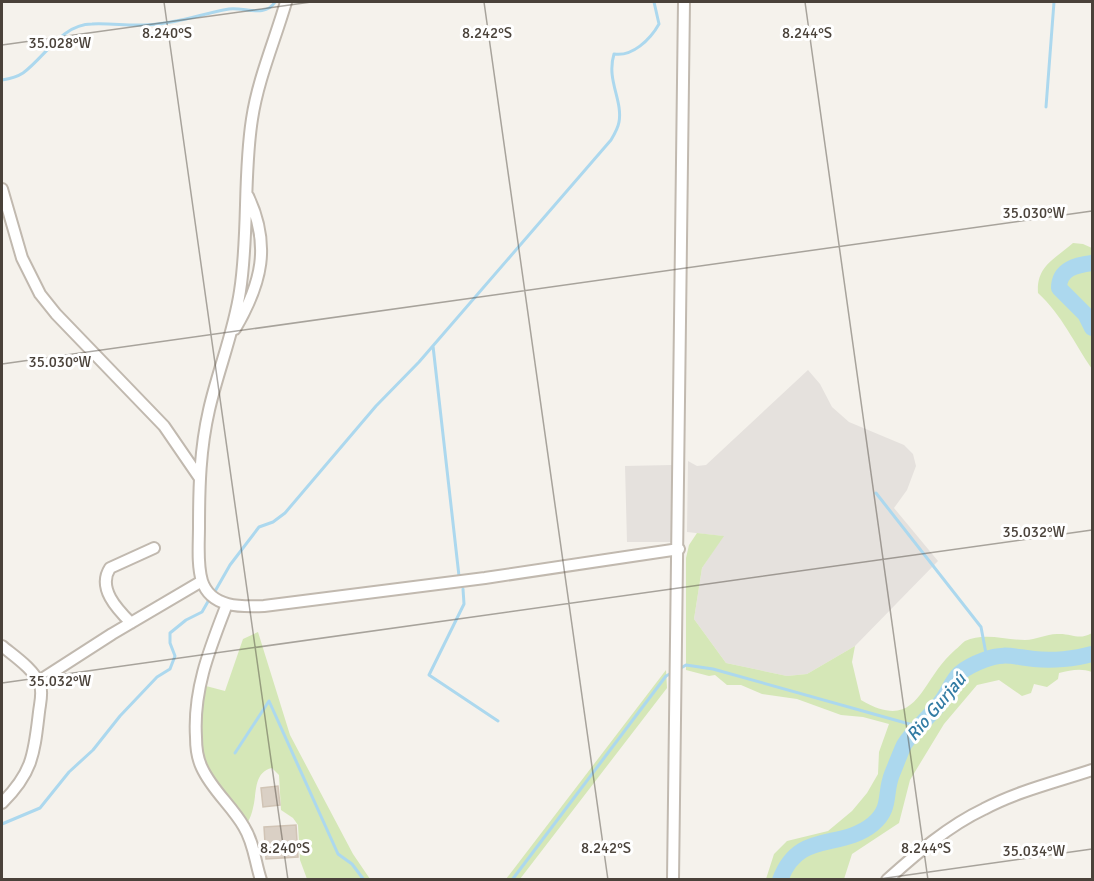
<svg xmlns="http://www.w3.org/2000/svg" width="1094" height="881" viewBox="0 0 1094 881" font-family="Signika,sans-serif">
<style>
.industrial{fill:#e5e1dd}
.green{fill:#d5e7b7}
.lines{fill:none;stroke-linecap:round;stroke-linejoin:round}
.stream{stroke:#acd8ee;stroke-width:3}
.river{stroke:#acd8ee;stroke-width:16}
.building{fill:#dad0c5;stroke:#d1c4b5;stroke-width:1.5}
.minor-casing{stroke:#c1b9af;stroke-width:14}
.minor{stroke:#fff;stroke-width:10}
.ticks{fill:none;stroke:#4a423a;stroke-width:1.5;stroke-opacity:0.45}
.labels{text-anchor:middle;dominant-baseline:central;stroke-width:6;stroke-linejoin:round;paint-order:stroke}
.water-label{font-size:18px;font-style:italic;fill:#327ba3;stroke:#fff}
.ticks-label{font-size:15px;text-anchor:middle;fill:#4a423a;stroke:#fff;stroke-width:6;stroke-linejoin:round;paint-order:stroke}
</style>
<rect width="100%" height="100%" fill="#f5f2ec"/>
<path class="industrial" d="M808 370 820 384 832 407 849 422 904 445 913 454 916 466 907 490 894 508 938 561 855 646 807 674 787 676 726 663 694 619 702 568 723 536 687 532 688 461 697 466 706 465Z
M672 465 671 542H627L625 466Z"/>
<path class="green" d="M1073 243 1083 244 1092 248V369C1074 343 1062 315 1038 293 1036 266 1055 259 1073 243Z
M697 533 724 536 702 568 694 619 726 663 787 676 807 674 855 646 852 662 861 700C919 734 919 681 955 650 958 648 962 643 965 641 984 632 1006 640 1025 640 1036 640 1046 634 1057 634 1072 633 1078 641 1092 633V672C1081 668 1071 670 1059 673L1058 679 1047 687 1034 684 1031 693 1022 696 999 680 977 685 944 724 910 780 899 823 852 854 844 879H766L774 854 787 841 828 831 852 811 867 793 878 774 879 752 889 724 863 717 841 715 797 699 762 694 741 685H727L715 675 709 676 686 670V558L689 545Z
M258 632 290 735 353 854 370 879H307L300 860 298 825 293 818 281 810 279 775 272 768C253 772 257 794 253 808 252 813 250 818 248 822 236 806 220 791 211 773 196 748 199 713 206 686L225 691 243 639Z
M666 670 667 688 520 879H506Z"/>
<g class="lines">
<path class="stream" d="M2 80C8 79 17 77 23 73 45 57 62 24 92 24 114 23 135 27 157 24 181 22 205 13 229 9 245 7 265 18 275 2
M1046 107 1054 2
M433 346 459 576
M876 493 981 627 987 659
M463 589 464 604 429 675 498 721
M214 593 230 565 259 527 273 522 285 513 376 406 419 362 611 140C614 135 618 128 619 122 623 100 606 80 614 54 632 57 650 40 659 24L654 2
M681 668 686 665 713 669 920 727
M235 753 269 701 338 854 352 864 364 880
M2 824 40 808 69 772 93 750 120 716 157 677 170 669 175 656 170 643V633L186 620 202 612 210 598
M512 880 666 676 675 671"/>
<path class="river" d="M1092 263C1076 265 1059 269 1059 288L1085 314 1092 328
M780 880C799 829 840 851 873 824 892 808 884 794 892 774 895 767 901 751 904 745 913 730 933 714 943 699 949 690 952 681 960 673 967 667 976 663 984 660 1004 652 1014 657 1034 659 1052 661 1075 659 1092 654"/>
</g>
<path class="building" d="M278 786 280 805 263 807 261 788Z
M296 825 298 857 266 859 264 827Z"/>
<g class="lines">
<g class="minor-casing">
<path id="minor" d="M286 2C275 40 258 79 252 119 243 176 249 234 240 291 234 332 218 370 209 410 200 449 199 487 199 527 199 544 197 565 202 581 211 608 241 607 264 606L485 578 679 549
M2 189 22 258 40 294 56 314 164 426 199 477
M235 329C262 283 271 245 248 196
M227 604C210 648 193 689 196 737 196 747 197 758 202 768 212 790 232 806 244 827 254 843 255 862 261 880
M131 623C117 609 97 588 110 568L154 548
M2 646C14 656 34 669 40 685 43 693 40 703 39 712 34 754 33 772 2 803
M39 681 112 634 202 581
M673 880C679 587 681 294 684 2
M887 880C916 854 948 826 984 809 1018 791 1056 782 1092 770"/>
</g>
<use href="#minor" class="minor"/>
</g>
<path class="ticks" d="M164 2 288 880M484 2 608 880M805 2 928 880M2 45 311 2M2 364 1092 211M2 683 1092 530M872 880 1092 849"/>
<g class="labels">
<g class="water-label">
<text transform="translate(936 707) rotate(-50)">Rio Gurjaú</text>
</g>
</g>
<g class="ticks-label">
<text x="167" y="38">8.240°S</text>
<text x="487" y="38">8.242°S</text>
<text x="807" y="38">8.244°S</text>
<text x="60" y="48">35.028°W</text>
<text x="1034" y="218">35.030°W</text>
<text x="60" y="367">35.030°W</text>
<text x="1034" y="537">35.032°W</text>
<text x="60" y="686">35.032°W</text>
<text x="285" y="853">8.240°S</text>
<text x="606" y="853">8.242°S</text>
<text x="926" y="853">8.244°S</text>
<text x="1034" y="856">35.034°W</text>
</g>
<rect width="1094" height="881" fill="none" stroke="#4a423a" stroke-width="6"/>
</svg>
